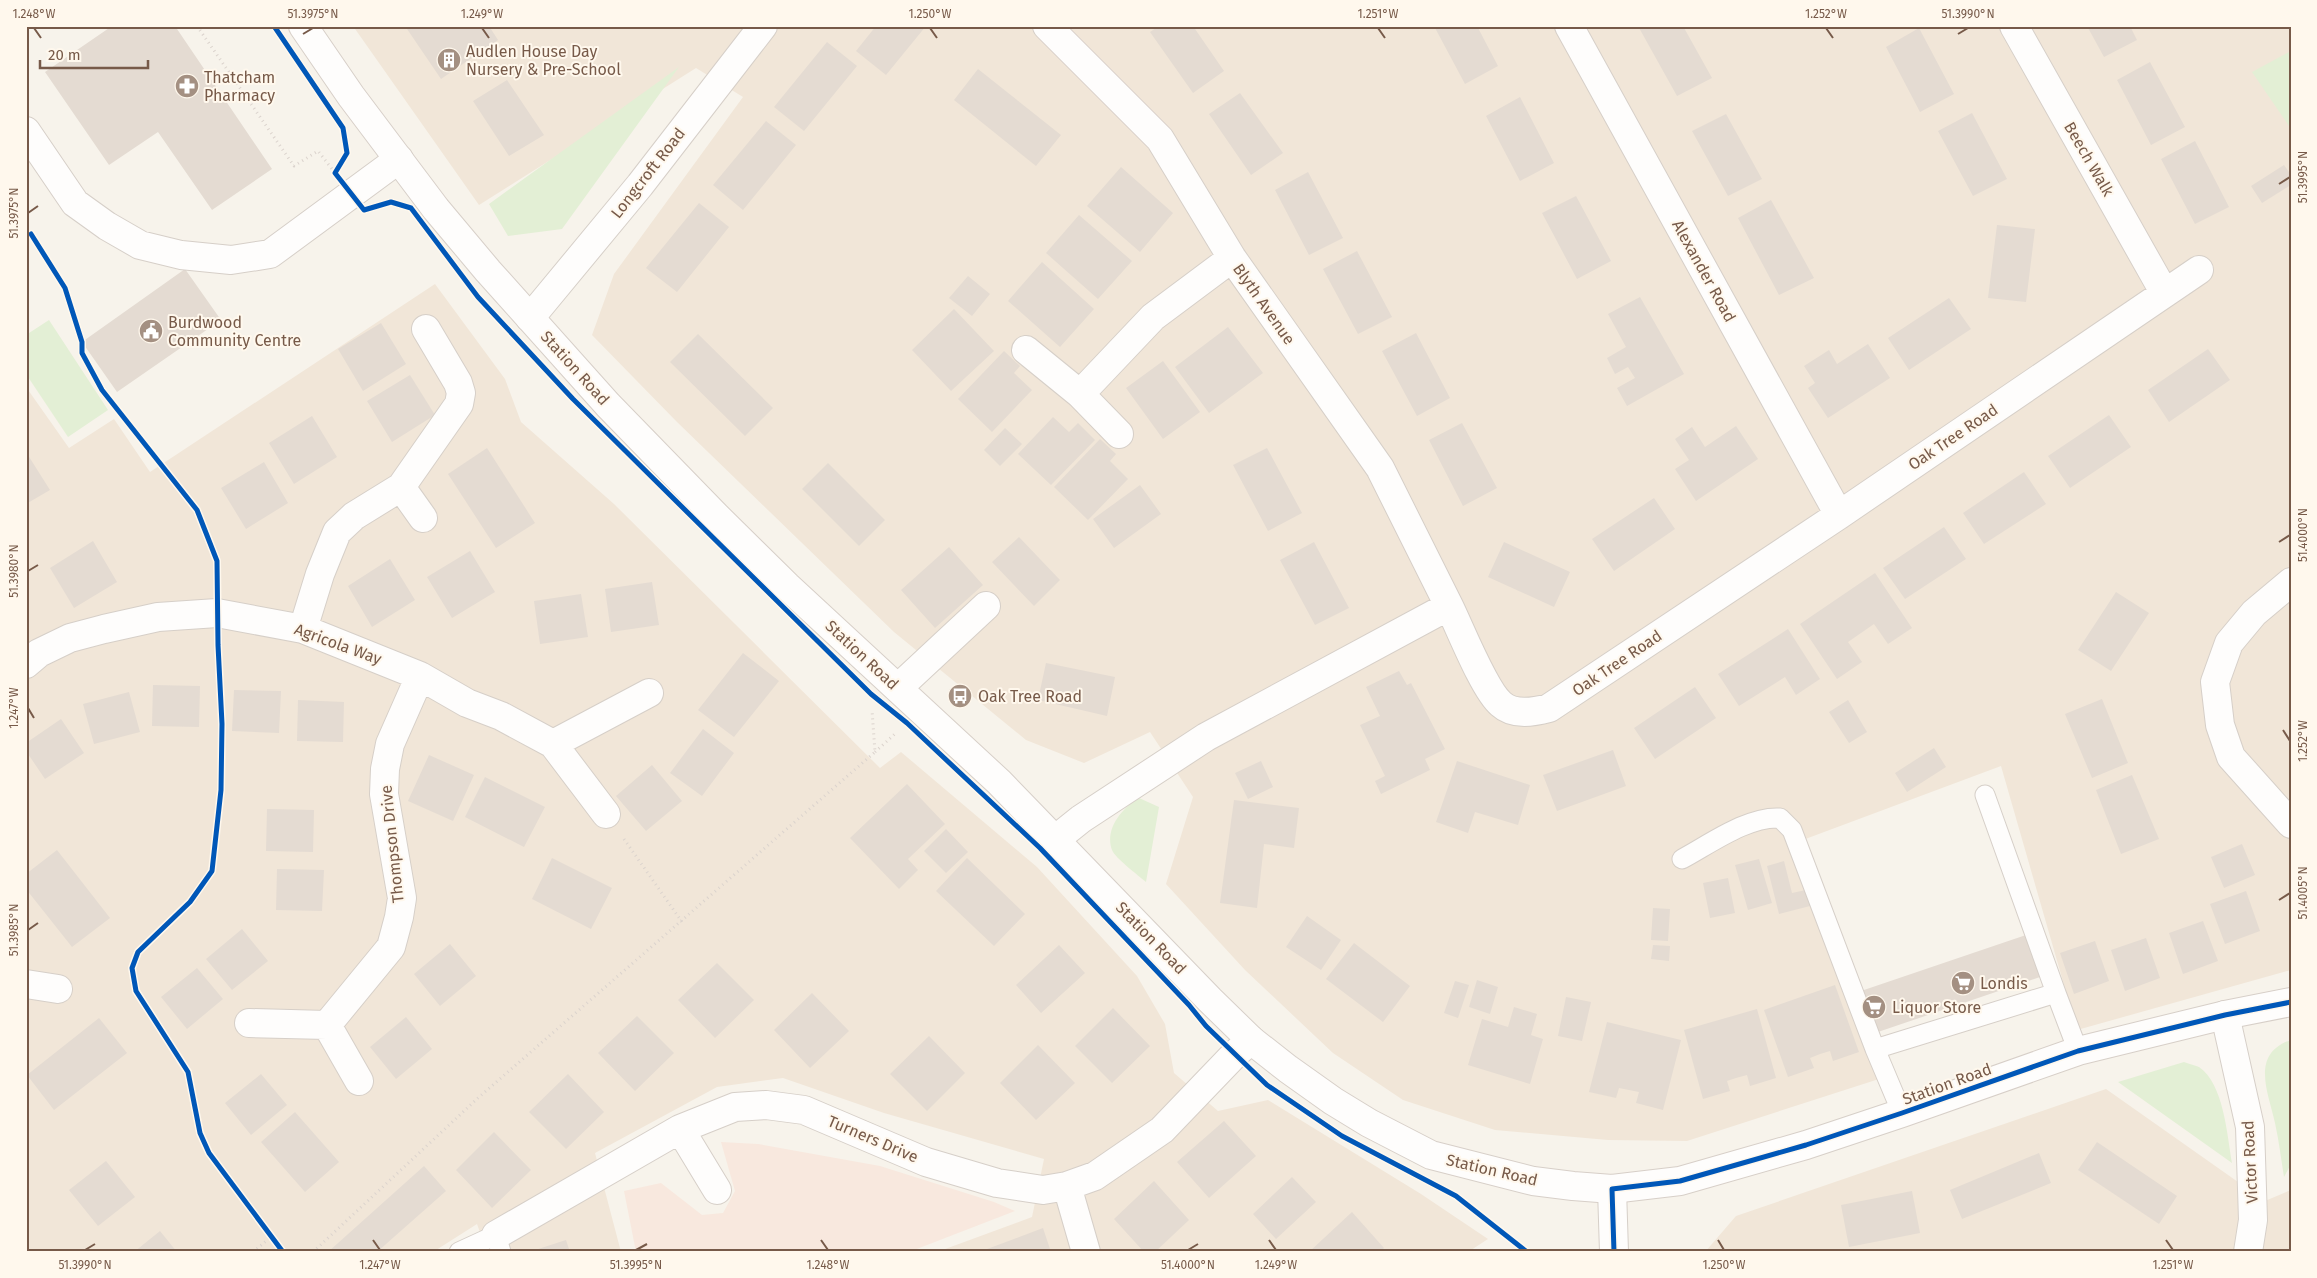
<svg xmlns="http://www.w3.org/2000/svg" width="2317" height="1278" viewBox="0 0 2317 1278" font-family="'Fira Sans',sans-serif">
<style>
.residential{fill:#f1e6d8}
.commercial{fill:#f8e8de}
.green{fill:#e3efd5}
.building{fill:#e4dbd2}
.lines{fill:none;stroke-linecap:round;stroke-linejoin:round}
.lane-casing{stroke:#d6cfc8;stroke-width:21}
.street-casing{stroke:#d6cfc8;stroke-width:30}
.secondary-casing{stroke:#d7cfc8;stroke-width:30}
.path{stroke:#dbd3cd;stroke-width:3;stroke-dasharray:1 4;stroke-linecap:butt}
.lane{stroke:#fefdfc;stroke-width:19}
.street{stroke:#fefdfc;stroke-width:28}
.secondary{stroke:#fefdfc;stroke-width:28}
.cycleway-casing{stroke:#fff8ed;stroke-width:8}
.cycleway{stroke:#0057b8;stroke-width:5}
.ticks{fill:none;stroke:#775a49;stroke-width:2}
.labels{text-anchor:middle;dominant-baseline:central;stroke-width:4;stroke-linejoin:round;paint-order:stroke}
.poi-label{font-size:16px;fill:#775a49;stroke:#fff8ed;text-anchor:start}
.street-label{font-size:16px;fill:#775a49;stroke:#fff8ed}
.neatline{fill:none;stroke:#775a49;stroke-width:2}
.ticks-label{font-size:12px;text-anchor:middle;fill:#775a49}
</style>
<rect width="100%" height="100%" fill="#f7f3eb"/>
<path class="residential" d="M353 26H2291V970L2077 1030 2001 766 1792 844 1879 1079 1687 1141 1608 1140 1495 1130 1403 1100 1333 1053 1245 970 1166 884 1193 797 1150 732 1084 763 1026 740 894 632 677 422 592 335 614 274 743 97 696 68 479 205Z
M435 284 505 379 521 422 614 504 880 768 901 752 1037 867 1137 976 1165 1024 1174 1073 1218 1111 1268 1100 1421 1194 1488 1239 1468 1252H937L1032 1217 1044 1159 884 1113 783 1078 717 1087 595 1153 621 1252H487L477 1224 433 1252H26V387L69 448 114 419 150 472Z
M2106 1089 2265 1201 2291 1190V1252H1705L1736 1216Z"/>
<path class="commercial" d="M721 1142 758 1144 880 1166 994 1202 1015 1211 909 1252H636L624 1191 661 1183 702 1215 723 1213 735 1191Z"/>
<path class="green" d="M2291 51V129L2252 72Z
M679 67 562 229 508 236 489 204Z
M49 320 108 410 68 437 26 374V335Z
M1139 798 1159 807 1146 882C1138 875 1115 858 1112 850 1104 829 1123 807 1139 798Z
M2291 1040V1164L2284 1177C2281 1159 2279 1141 2275 1123 2269 1094 2249 1054 2291 1040Z
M2184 1062C2188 1064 2195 1065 2199 1067 2224 1084 2227 1135 2232 1163L2118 1082Z"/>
<path class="building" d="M112 26H175L272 169 212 210 158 132 109 165 45 72Z
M405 26H489L498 40 441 79Z
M876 26H926L886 75 856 51Z
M1159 26H1193L1224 71 1193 93 1150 32Z
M1434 26H1477L1498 66 1465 84Z
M1638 26H1683L1712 78 1677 96Z
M2087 26H2130L2137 40 2104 57Z
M1919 28 1954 94 1920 112 1886 47Z
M827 42 857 66 804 131 774 107Z
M2150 62 2185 127 2151 145 2117 80Z
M978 69 1061 135 1036 166 954 100Z
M507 80 544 135 509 156 473 101Z
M1240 93 1283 153 1251 175 1209 114Z
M1520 97 1554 163 1520 181 1486 116Z
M1972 113 2007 179 1973 196 1938 131Z
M1726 114 1762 179 1728 196 1692 131Z
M766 121 796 145 743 210 713 185Z
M2195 141 2229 207 2195 224 2161 159Z
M2284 165 2291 175V185L2262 203 2251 186Z
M1121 167 1173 213 1140 252 1087 206Z
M1308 172 1343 238 1309 255 1275 190Z
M1576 196 1611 261 1577 279 1542 213Z
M1771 200 1814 278 1779 295 1738 218Z
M699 203 729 227 677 292 646 268Z
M1079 215 1132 261 1098 299 1046 253Z
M1997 225 2035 229 2026 302 1988 298Z
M1357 251 1392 317 1358 334 1323 269Z
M1042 262 1094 309 1060 347 1008 301Z
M185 269 221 320 117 392 82 342Z
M968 276 990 294 972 316 949 298Z
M1640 297 1684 374 1627 406 1617 388 1635 378 1628 367 1615 374 1607 358 1626 347 1608 314Z
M1949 298 1971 329 1909 370 1888 338Z
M954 309 994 351 951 391 912 350Z
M381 323 406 364 363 391 338 349Z
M1228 327 1263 373 1209 413 1175 367Z
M1416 333 1450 398 1417 416 1382 351Z
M698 334 773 408 745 436 670 362Z
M1868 344 1890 378 1828 418 1808 388 1815 383 1804 366 1829 350 1837 364Z
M2208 349 2230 380 2169 422 2148 390Z
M1004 351 1020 366 1014 373 1032 390 992 432 958 399Z
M1163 361 1200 412 1163 439 1126 388Z
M410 375 435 415 392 442 367 401Z
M2109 415 2131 447 2070 488 2048 456Z
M312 416 337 457 294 484 269 443Z
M1053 417 1069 432 1078 423 1095 440 1051 485 1018 454Z
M1462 423 1497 488 1463 506 1429 440Z
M1736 426 1758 459 1696 501 1675 469 1689 460 1675 439 1692 427 1705 447Z
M1005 428 1022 444 1000 466 984 450Z
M1100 439 1116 454 1110 461 1128 479 1088 520 1054 487Z
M487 448 535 523 496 548 448 474Z
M1267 448 1302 513 1268 531 1233 465Z
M26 452 50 490 26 504Z
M264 462 288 503 246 529 221 488Z
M828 463 885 520 859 546 802 489Z
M2024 472 2046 504 1984 544 1963 513Z
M1140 485 1161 514 1114 548 1093 519Z
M1654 498 1675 529 1614 571 1592 539Z
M1944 527 1966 559 1905 599 1883 568Z
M1019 537 1060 580 1034 606 992 562Z
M93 541 117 582 74 608 50 568Z
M1314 542 1349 608 1315 625 1280 560Z
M1504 542 1570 572 1554 607 1488 577Z
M949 547 983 585 935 628 901 590Z
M470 551 495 592 452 618 427 577Z
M390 559 415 600 372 627 348 586Z
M1875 573 1912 628 1888 644 1874 624 1848 642 1862 662 1837 679 1800 624Z
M652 582 659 625 611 632 605 589Z
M2116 592 2149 613 2111 671 2078 650Z
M581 594 588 637 540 644 534 601Z
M1788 629 1820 679 1796 695 1785 677 1739 706 1718 674Z
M743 653 779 681 734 737 698 710Z
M1046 663 1115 677 1107 716 1038 700Z
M1399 671 1407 685 1411 683 1445 749 1425 759 1430 770 1381 794 1375 781 1385 776 1360 725 1380 716 1366 687Z
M153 685 200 686 199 727 152 726Z
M1695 687 1716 718 1655 759 1634 728Z
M234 690 281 691 279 733 232 731Z
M129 692 140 732 94 744 83 704Z
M2102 699 2128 763 2092 778 2065 714Z
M298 700 344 702 343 742 297 741Z
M1848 700 1867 732 1849 743 1829 712Z
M61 719 84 753 45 779 26 751V743Z
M703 729 734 753 702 796 670 773Z
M1934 748 1946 767 1907 792 1895 773Z
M1613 750 1626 786 1557 811 1543 775Z
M429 755 474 775 453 821 408 801Z
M1261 761 1273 787 1248 799 1235 773Z
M1457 761 1530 785 1518 825 1475 812 1468 833 1436 822Z
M652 765 682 801 646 831 616 796Z
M2132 775 2159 839 2121 854 2096 790Z
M485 777 545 807 524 847 465 817Z
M907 784 945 824 908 859 918 870 899 889 850 838Z
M1234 800 1299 808 1294 848 1264 844 1257 908 1220 903Z
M267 809 314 810 313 852 266 851Z
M946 829 968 852 946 873 924 851Z
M2242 844 2255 875 2224 888 2211 857Z
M57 850 110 918 72 947 26 889V874Z
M552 858 612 888 591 929 532 899Z
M967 858 1025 914 994 946 936 891Z
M1759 859 1772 903 1748 910 1735 865Z
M1784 861 1792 893 1806 890 1810 906 1779 914 1767 866Z
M277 869 324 870 322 911 276 910Z
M1728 878 1735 913 1710 918 1703 883Z
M2246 891 2260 931 2225 944 2210 904Z
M1653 908 1670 909 1668 941 1651 940Z
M1307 916 1341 940 1321 970 1286 947Z
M2203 921 2218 961 2183 974 2169 933Z
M242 929 268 961 232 990 206 959Z
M2026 935 2040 977 1875 1033 1861 991Z
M2146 938 2160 978 2125 991 2111 950Z
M2095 941 2109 981 2074 994 2060 953Z
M1354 943 1410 986 1383 1022 1326 979Z
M450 944 476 976 440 1006 414 974Z
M1059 945 1085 973 1041 1013 1016 985Z
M1653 945 1670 946 1669 961 1651 959Z
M717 963 754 1000 715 1038 678 1000Z
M197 968 223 999 187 1029 161 997Z
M1477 980 1498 987 1490 1014 1469 1007Z
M1455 981 1469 985 1458 1018 1444 1013Z
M1835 985 1859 1052 1833 1061 1830 1051 1820 1054 1810 1058 1814 1068 1788 1077 1764 1010Z
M812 993 849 1031 810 1068 774 1030Z
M1566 997 1591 1002 1582 1041 1558 1036Z
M1514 1007 1537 1014 1531 1035 1543 1039 1530 1084 1468 1065 1482 1019 1508 1027Z
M1113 1008 1150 1046 1112 1083 1075 1046Z
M1757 1009 1776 1078 1750 1086 1747 1075 1736 1078 1727 1081 1730 1091 1703 1099 1684 1030Z
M637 1016 674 1053 635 1091 598 1053Z
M406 1017 432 1049 396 1079 370 1047Z
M99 1018 127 1053 54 1110 27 1075Z
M1607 1022 1681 1040 1663 1110 1636 1103 1639 1092 1619 1088 1616 1098 1589 1092Z
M929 1036 965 1073 927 1111 890 1074Z
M1038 1045 1075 1083 1036 1120 1000 1083Z
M261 1074 287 1105 251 1135 225 1103Z
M568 1074 604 1112 566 1149 529 1112Z
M295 1112 339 1162 305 1192 261 1142Z
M1224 1121 1256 1156 1209 1198 1177 1162Z
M494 1132 531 1170 492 1208 456 1170Z
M2097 1142 2177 1196 2159 1224 2078 1170Z
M2039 1153 2051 1183 1962 1219 1950 1190Z
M106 1161 135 1197 98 1226 69 1190Z
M424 1166 446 1191 377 1252H328Z
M1292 1177 1316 1202 1276 1239 1253 1214Z
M1154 1181 1189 1220 1155 1252H1144L1114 1219Z
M1912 1191 1920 1233 1849 1247 1841 1205Z
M1352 1212 1384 1248 1380 1252H1309Z
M1043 1228 1051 1252H979Z
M160 1231 177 1252H134Z
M566 1240 570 1252H532V1251Z"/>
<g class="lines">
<g class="lane-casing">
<path id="lane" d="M1985 795 2056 993
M1682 859C1710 844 1748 816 1780 818L1792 830 1875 1049
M1902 1113 1875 1049 2056 993 2078 1051
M459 1252 496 1235 501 1252"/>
</g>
<g class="street-casing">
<path id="street" d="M1047 26 1160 139 1232 258 1380 468 1449 606
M1569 26 1839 515
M2014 26 2164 292
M26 131 75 203 107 226 140 245 181 255 231 260 270 254 399 159
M530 318 640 185 763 26
M1026 350 1080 394
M1119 434 1080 394 1153 317 1232 258
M401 487 423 518
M2291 582 2254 613 2229 643 2215 682 2220 725 2231 757 2291 824
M303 629 320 574 337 532 354 516 401 487 459 404 461 393 458 383 426 329
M26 664 39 653 70 638 104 629 158 617 217 613 303 629 420 676 467 703 501 716 553 744
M898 688 986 606
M606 814 553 744 649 693
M1056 839 1081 819 1206 737 1449 606C1460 628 1484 690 1501 704 1514 716 1534 712 1549 708L1839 515 2199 270
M26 984 58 989
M2225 1015 2250 1127 2253 1220 2248 1252
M249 1023 327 1025 391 947 399 917 402 898 384 794 385 769 390 744 420 676
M327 1025 359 1081
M680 1129 717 1190
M1067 1186 1086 1252
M1612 1189 1614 1252
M496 1235 680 1129 735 1107 766 1105 804 1110 926 1162 997 1183 1043 1190 1067 1186 1095 1176 1162 1130 1235 1054 1251 1040"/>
</g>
<g class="secondary-casing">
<path id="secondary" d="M303 26 351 96 436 209 488 271 608 405 716 516 787 586 999 782 1210 1000 1251 1040 1288 1069 1333 1101 1369 1123 1431 1155 1533 1181 1573 1186 1612 1189 1680 1181 1806 1145 1902 1113 2078 1051 2225 1015 2291 1002"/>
</g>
<path class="path" d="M197 26 294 166 318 151 332 169
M875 752 897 732
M624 839 682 922
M253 1252 271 1237
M313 1252 478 1098 875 752 872 710"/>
<use href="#lane" class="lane"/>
<use href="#street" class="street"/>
<use href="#secondary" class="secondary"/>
<g class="cycleway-casing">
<path id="cycleway" d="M274 26 343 128 347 153 335 173 364 210 391 202 411 208 478 297 573 399 871 694 907 723 1040 848 1189 1005 1206 1026 1267 1085 1342 1136 1456 1196 1527 1252
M31 234 65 288 82 342V353L102 390 197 510 217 561 218 645 222 724 221 790 212 871 190 902 138 952 132 968 136 991 188 1072 200 1133 209 1153 283 1252
M1614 1252 1612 1189 1680 1181 1806 1145 1902 1113 2078 1051 2225 1015 2291 1002"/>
</g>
<use href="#cycleway" class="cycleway"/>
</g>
<path class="ticks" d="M34 28 41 38M482 28 489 38M930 28 937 38M1378 28 1385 38M1826 28 1833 38M303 34 313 28M1958 34 1968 28M2279 184 2290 177M28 213 38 206M2279 542 2290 535M28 571 38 565M28 708 34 718M2283 730 2290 741M2279 900 2290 893M28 930 38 923M373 1240 380 1250M821 1240 828 1250M1269 1240 1276 1250M1718 1240 1724 1250M2166 1240 2173 1250M85 1250 95 1244M636 1250 647 1244M1188 1250 1198 1244"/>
<defs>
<g id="building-disc" transform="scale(1.25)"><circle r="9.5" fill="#a49082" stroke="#fff8ed"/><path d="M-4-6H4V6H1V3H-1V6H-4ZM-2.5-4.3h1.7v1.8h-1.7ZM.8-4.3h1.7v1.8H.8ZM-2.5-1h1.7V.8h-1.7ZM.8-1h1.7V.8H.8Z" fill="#fff"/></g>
<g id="pharmacy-disc" transform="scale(1.25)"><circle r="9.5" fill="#a49082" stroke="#fff8ed"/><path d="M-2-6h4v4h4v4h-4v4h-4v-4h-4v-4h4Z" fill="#fff"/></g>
<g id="civic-disc" transform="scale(1.25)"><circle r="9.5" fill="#a49082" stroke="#fff8ed"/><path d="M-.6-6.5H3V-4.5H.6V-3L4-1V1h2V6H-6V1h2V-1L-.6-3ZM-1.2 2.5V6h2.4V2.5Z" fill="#fff"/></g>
<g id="bus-disc" transform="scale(1.25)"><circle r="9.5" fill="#a49082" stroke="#fff8ed"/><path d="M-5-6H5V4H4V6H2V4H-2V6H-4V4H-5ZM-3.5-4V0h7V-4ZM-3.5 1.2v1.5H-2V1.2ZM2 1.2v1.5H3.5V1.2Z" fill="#fff"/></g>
<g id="supermarket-disc" transform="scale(1.25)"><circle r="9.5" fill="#a49082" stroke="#fff8ed"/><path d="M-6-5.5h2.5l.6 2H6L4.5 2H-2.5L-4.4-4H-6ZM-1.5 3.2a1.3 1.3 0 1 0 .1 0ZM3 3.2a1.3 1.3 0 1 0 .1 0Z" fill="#fff"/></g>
</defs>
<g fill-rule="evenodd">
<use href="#building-disc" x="449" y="60"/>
<use href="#pharmacy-disc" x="187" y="86"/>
<use href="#civic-disc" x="151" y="331"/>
<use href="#bus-disc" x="960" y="696"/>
<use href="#supermarket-disc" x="1963" y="983"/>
<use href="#supermarket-disc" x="1874" y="1007"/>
</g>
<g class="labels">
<g class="poi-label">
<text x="466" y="51">Audlen House Day<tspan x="466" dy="18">Nursery &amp; Pre-School</tspan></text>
<text x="204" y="77">Thatcham<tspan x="204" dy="18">Pharmacy</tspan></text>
<text x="168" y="322">Burdwood<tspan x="168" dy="18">Community Centre</tspan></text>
<text x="978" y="696">Oak Tree Road</text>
<text x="1980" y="983">Londis</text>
<text x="1892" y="1007">Liquor Store</text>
</g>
<g class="street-label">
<text transform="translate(2089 159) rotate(60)">Beech Walk</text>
<text transform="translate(648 173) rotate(-52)">Longcroft Road</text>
<text transform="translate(1704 271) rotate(61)">Alexander Road</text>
<text transform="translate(1264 304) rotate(55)">Blyth Avenue</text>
<text transform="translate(575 368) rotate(48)">Station Road</text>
<text transform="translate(1953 437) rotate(-34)">Oak Tree Road</text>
<text transform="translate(338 644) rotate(20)">Agricola Way</text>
<text transform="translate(862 655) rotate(43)">Station Road</text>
<text transform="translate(1617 663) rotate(-34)">Oak Tree Road</text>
<text transform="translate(392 844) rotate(-96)">Thompson Drive</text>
<text transform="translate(1151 938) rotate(46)">Station Road</text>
<text transform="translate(1947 1084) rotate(-20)">Station Road</text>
<text transform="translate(873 1139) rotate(23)">Turners Drive</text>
<text transform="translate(2250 1162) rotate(-93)">Victor Road</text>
<text transform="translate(1492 1170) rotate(13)">Station Road</text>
</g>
</g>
<rect width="2317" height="1278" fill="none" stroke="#fff8ed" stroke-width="55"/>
<path d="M40 60v8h108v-8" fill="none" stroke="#775a49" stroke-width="2.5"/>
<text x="48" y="60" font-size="15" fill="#775a49" stroke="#fff8ed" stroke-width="4" paint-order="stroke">20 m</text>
<rect x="28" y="28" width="2262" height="1222" class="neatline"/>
<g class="ticks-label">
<text x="34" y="18">1.248°W</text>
<text x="313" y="18">51.3975°N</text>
<text x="482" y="18">1.249°W</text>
<text x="930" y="18">1.250°W</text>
<text x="1378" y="18">1.251°W</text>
<text x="1826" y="18">1.252°W</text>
<text x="1968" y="18">51.3990°N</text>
<text transform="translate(2303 177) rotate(-90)" y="4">51.3995°N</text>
<text transform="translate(14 213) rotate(-90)" y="4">51.3975°N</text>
<text transform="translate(2303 535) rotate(-90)" y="4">51.4000°N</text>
<text transform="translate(14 571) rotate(-90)" y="4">51.3980°N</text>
<text transform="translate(14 708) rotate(-90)" y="4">1.247°W</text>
<text transform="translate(2303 741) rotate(-90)" y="4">1.252°W</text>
<text transform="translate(2303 893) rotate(-90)" y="4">51.4005°N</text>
<text transform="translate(14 930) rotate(-90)" y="4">51.3985°N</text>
<text x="85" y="1269">51.3990°N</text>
<text x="380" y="1269">1.247°W</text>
<text x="636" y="1269">51.3995°N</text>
<text x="828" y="1269">1.248°W</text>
<text x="1188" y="1269">51.4000°N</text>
<text x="1276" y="1269">1.249°W</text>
<text x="1724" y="1269">1.250°W</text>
<text x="2173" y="1269">1.251°W</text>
</g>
</svg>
